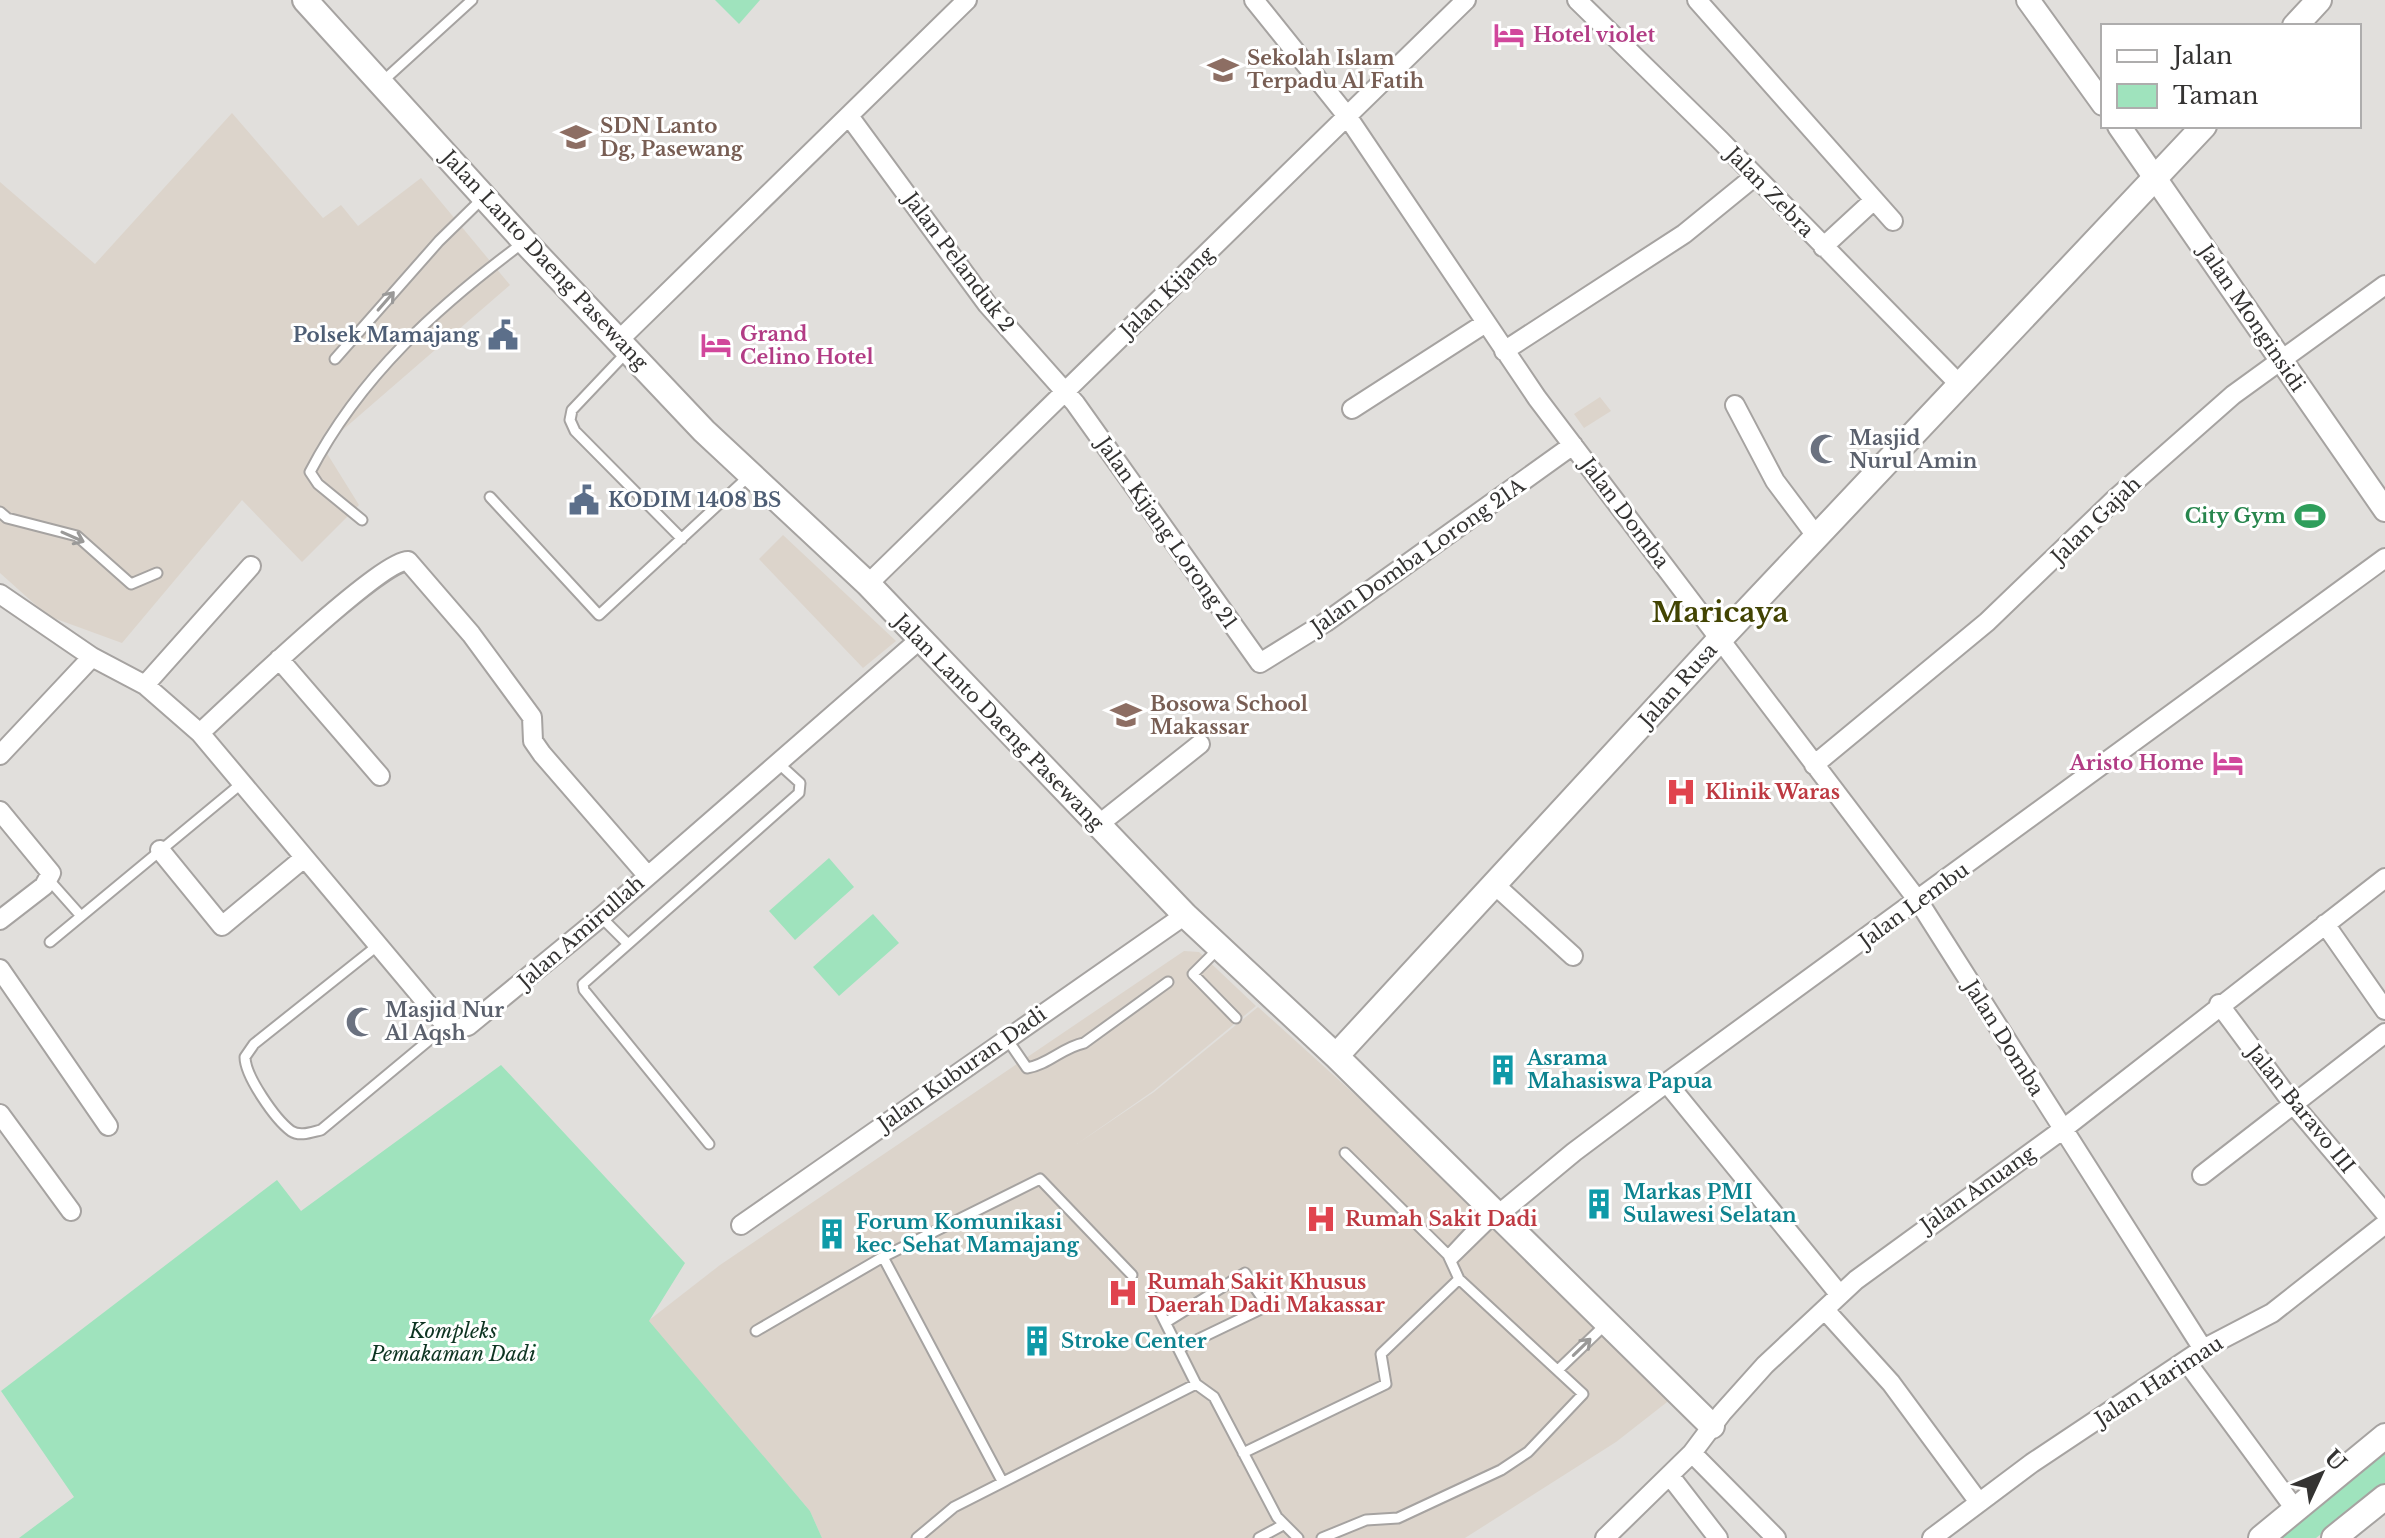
<svg xmlns="http://www.w3.org/2000/svg" width="2385" height="1538" viewBox="0 0 2385 1538" font-family="'Libre Baskerville',serif">
<style>
.built{fill:#dcd4cb}
.green{fill:#9fe3bd}
.lines{fill:none;stroke-linecap:round;stroke-linejoin:round}
.service-casing{stroke:#a6a3a1;stroke-width:13}
.minor-casing{stroke:#a6a3a1;stroke-width:22}
.tertiary-casing{stroke:#a6a3a1;stroke-width:26}
.secondary-casing{stroke:#a6a3a1;stroke-width:28}
.service{stroke:#fff;stroke-width:9}
.minor{stroke:#fff;stroke-width:18}
.tertiary{stroke:#fff;stroke-width:22}
.secondary{stroke:#fff;stroke-width:24}
.oneway{stroke:#9a9998}
.labels{text-anchor:middle;dominant-baseline:central;stroke-width:6;stroke-linejoin:round;paint-order:stroke}
.hotel-label{font-size:20px;font-weight:bold;fill:#b23c85;stroke:#fff;text-anchor:start}
.education-label{font-size:20px;font-weight:bold;fill:#785e54;stroke:#fff;text-anchor:start}
.street-label{font-size:20px;fill:#343332;stroke:#fff}
.service-label{font-size:20px;font-weight:bold;fill:#4e5e75;stroke:#fff;text-anchor:end}
.worship-label{font-size:20px;font-weight:bold;fill:#5b616d;stroke:#fff;text-anchor:start}
.leisure-label{font-size:20px;font-weight:bold;fill:#27864d;stroke:#fff;text-anchor:end}
.health-label{font-size:20px;font-weight:bold;fill:#be3a42;stroke:#fff;text-anchor:start}
.culture-label{font-size:20px;font-weight:bold;fill:#0d838f;stroke:#fff;text-anchor:start}
.park-label{font-size:20px;font-style:italic;fill:#0e3422;stroke:#fff}
.district-label{font-size:28px;font-weight:bold;fill:#424403;stroke:#fff}
</style>
<rect width="100%" height="100%" fill="#e1dfdc"/>
<path class="built" d="M232 113 323 218 341 205 358 226 421 178 510 285 323 447 359 505 302 562 242 500 122 643 48 616 0 573V182L95 264Z
M1600 397 1611 411 1584 428 1574 414Z
M783 535 896 641 863 668 759 559Z
M1184 951 1199 952 1256 1006 1153 1091 1077 1144 1154 1092 1258 1007 1383 1120 1671 1399 1616 1442 1465 1538H822L810 1511 648 1321 720 1265Z"/>
<path class="green" d="M715 0H760L739 24Z
M829 858 854 887 795 940 769 911Z
M873 914 899 943 839 996 813 967Z
M501 1065 685 1263 649 1321 810 1511 822 1538H19L74 1497 1 1391 277 1180 301 1211Z
M2385 1442V1484L2316 1538H2268Z"/>
<g class="lines">
<g class="service-casing">
<path id="service" d="M383 81 472 0
M626 353 572 410 570 420 575 431 682 539
M335 359 439 241 484 197
M490 497 599 615 748 477
M0 512 7 518 77 536 131 584 157 573
M362 520 318 484 310 472C360 376 438 306 524 242
M49 880 81 916
M601 917 627 943
M50 942 242 783
M377 946 254 1044 245 1057C245 1076 275 1119 291 1131 300 1137 312 1132 321 1130L446 1026
M1219 948 1193 974 1236 1018
M1007 1039 1027 1068C1048 1065 1063 1047 1084 1043L1168 982
M709 1144 584 990 583 984 799 793 800 783 778 763
M1448 1255 1489 1211
M883 1257 1002 1481
M1451 1261 1498 1215
M1152 1296 1196 1384
M1168 1321 1245 1273 1265 1302 1259 1310 1180 1348
M756 1331 883 1257 1040 1179 1132 1275
M1558 1370 1607 1323
M1243 1453 1386 1384 1381 1354 1459 1279
M917 1538 954 1507 1196 1384 1214 1397 1277 1517 1298 1538
M1259 1538 1283 1525
M1322 1538 1366 1520 1398 1518 1501 1470 1528 1452 1583 1394 1459 1279 1448 1255 1345 1153"/>
</g>
<g class="minor-casing">
<path id="minor" d="M1254 0 1347 116 1537 398 1919 902 2203 1349
M1577 0 1720 140 1961 386
M1697 0 1893 221
M849 116 987 304 1075 403 1260 663 1326 622 1573 445
M1823 247 1874 200
M619 340 967 0
M1504 351 1684 234 1754 177
M1735 405 1775 481 1817 537
M1352 409 1484 324
M868 584 1466 0
M0 594 92 657 145 685 200 733 446 1026 455 1029 468 1026 601 917 918 641
M279 659 380 776
M145 685 251 566
M200 733C228 707 382 559 408 561L471 634 532 717 533 741 542 754 647 875
M0 755 92 657
M1814 765 1987 622 2115 499 2233 395 2385 285
M0 811 51 873 44 886 0 920
M1098 825 1200 744
M160 850 222 926 304 858
M1495 885 1573 956
M2325 924 2385 1010
M0 969 108 1126
M2219 1004 2293 1104 2385 1213
M1667 1083 1840 1295
M0 1114 71 1211
M2202 1175 2385 1033
M1498 1215 1574 1152 1658 1089 2385 558
M741 1225 1185 915
M1825 1310 1891 1383 1978 1501
M2186 1361 2295 1509
M1692 1453 1776 1538
M1670 1476 1718 1538
M1605 1538 1692 1453 1722 1413 1765 1365 1856 1280 2062 1130 2385 878
M1932 1538 2032 1463 2203 1349 2272 1313 2385 1224"/>
</g>
<g class="tertiary-casing">
<path id="tertiary" d="M2028 0 2103 104
M2119 126 2385 510"/>
</g>
<g class="secondary-casing">
<path id="secondary" d="M305 0 525 242 704 431 868 584 1185 915 1336 1056 1712 1426
M2295 26 2319 0
M1336 1056 1721 638 2204 126
M2261 1538 2385 1436
M2334 1538 2385 1497"/>
</g>
<use href="#service" class="service"/>
<use href="#minor" class="minor"/>
<use href="#tertiary" class="tertiary"/>
<use href="#secondary" class="secondary"/>
</g>
<defs><path id="oneway-shaft" d="M-6 0H5M1.5-3L5.5 0L1.5 3" fill="none" stroke-width="1.6" stroke-linecap="round" stroke-linejoin="round" transform="scale(2)"/></defs>
<g class="oneway">
<use href="#oneway-shaft" transform="translate(386 301) rotate(-49)"/>
<use href="#oneway-shaft" transform="translate(73 537) rotate(24)"/>
<use href="#oneway-shaft" transform="translate(1582 1347) rotate(-44)"/>
</g>
<defs>
<g id="hotel-bare" transform="scale(2.4)"><path d="M-6-4.5h1.5V1H6V5H4.5V3h-9V5H-6ZM-4 0a1.8 1.8 0 1 1 3.6 0ZM.5 0V-2.5h3Q6-2.5 6 0Z" fill="#d1479c" stroke="#fff" stroke-width="2.5" paint-order="stroke"/></g>
<g id="school-bare" transform="scale(2.4)"><path d="M0-5L7-2L0 1L-7-2ZM-4 1L0 2.5L4 1V4Q0 6-4 4Z" fill="#8d6e63" stroke="#fff" stroke-width="2.5" paint-order="stroke"/></g>
<g id="civic-bare" transform="scale(2.4)"><path d="M-.6-6.5H3V-4.5H.6V-3L4-1V1h2V6H-6V1h2V-1L-.6-3ZM-1.2 2.5V6h2.4V2.5Z" fill="#5c6f8a" stroke="#fff" stroke-width="2.5" paint-order="stroke"/></g>
<g id="mosque-bare" transform="scale(2.4)"><path d="M3.5-4.9A6 6 0 1 0 3.5 4.9A5 5 0 1 1 3.5-4.9Z" fill="#6b7280" stroke="#fff" stroke-width="2.5" paint-order="stroke"/></g>
<g id="stadium-bare" transform="scale(2.4)"><path d="M0-5a6.5 5 0 1 0 0 10a6.5 5 0 1 0 0-10ZM-3.5-1.8h7v3.6h-7Z" fill="#2e9e5b" stroke="#fff" stroke-width="2.5" paint-order="stroke"/></g>
<g id="hospital-bare" transform="scale(2.4)"><path d="M-5-5h3v3.5h4V-5h3V5h-3V1.5h-4V5h-3Z" fill="#e0444e" stroke="#fff" stroke-width="2.5" paint-order="stroke"/></g>
<g id="building-bare" transform="scale(2.4)"><path d="M-4-6H4V6H1V3H-1V6H-4ZM-2.5-4.3h1.7v1.8h-1.7ZM.8-4.3h1.7v1.8H.8ZM-2.5-1h1.7V.8h-1.7ZM.8-1h1.7V.8H.8Z" fill="#0f9aa8" stroke="#fff" stroke-width="2.5" paint-order="stroke"/></g>
</defs>
<g fill-rule="evenodd">
<use href="#hotel-bare" x="1509" y="35"/>
<use href="#school-bare" x="1223" y="70"/>
<use href="#school-bare" x="576" y="137"/>
<use href="#civic-bare" x="503" y="335"/>
<use href="#hotel-bare" x="716" y="345"/>
<use href="#mosque-bare" x="1825" y="449"/>
<use href="#civic-bare" x="584" y="500"/>
<use href="#stadium-bare" x="2310" y="516"/>
<use href="#school-bare" x="1126" y="715"/>
<use href="#hotel-bare" x="2228" y="763"/>
<use href="#hospital-bare" x="1681" y="792"/>
<use href="#mosque-bare" x="361" y="1022"/>
<use href="#building-bare" x="1503" y="1070"/>
<use href="#building-bare" x="1599" y="1204"/>
<use href="#hospital-bare" x="1321" y="1219"/>
<use href="#building-bare" x="832" y="1234"/>
<use href="#hospital-bare" x="1123" y="1293"/>
<use href="#building-bare" x="1037" y="1341"/>
</g>
<g class="labels">
<g class="hotel-label">
<text x="1533" y="35">Hotel violet</text>
<text x="740" y="334">Grand<tspan x="740" dy="23">Celino Hotel</tspan></text>
<text x="2204" y="763" text-anchor="end">Aristo Home</text>
</g>
<g class="education-label">
<text x="1247" y="58">Sekolah Islam<tspan x="1247" dy="23">Terpadu Al Fatih</tspan></text>
<text x="600" y="126">SDN Lanto<tspan x="600" dy="23">Dg, Pasewang</tspan></text>
<text x="1150" y="704">Bosowa School<tspan x="1150" dy="23">Makassar</tspan></text>
</g>
<g class="street-label">
<text transform="translate(1770 192) rotate(46)">Jalan Zebra</text>
<text transform="translate(545 260) rotate(47)">Jalan Lanto Daeng Pasewang</text>
<text transform="translate(959 262) rotate(53)">Jalan Pelanduk 2</text>
<text transform="translate(1167 292) rotate(-44)">Jalan Kijang</text>
<text transform="translate(2252 318) rotate(56)">Jalan Monginsidi</text>
<text transform="translate(1625 513) rotate(53)">Jalan Domba</text>
<text transform="translate(2096 520) rotate(-44)">Jalan Gajah</text>
<text transform="translate(1167 533) rotate(55)">Jalan Kijang Lorong 21</text>
<text transform="translate(1418 556) rotate(-35)">Jalan Domba Lorong 21A</text>
<text transform="translate(1678 685) rotate(-48)">Jalan Rusa</text>
<text transform="translate(999 722) rotate(46)">Jalan Lanto Daeng Pasewang</text>
<text transform="translate(1914 905) rotate(-36)">Jalan Lembu</text>
<text transform="translate(581 932) rotate(-41)">Jalan Amirullah</text>
<text transform="translate(2004 1038) rotate(58)">Jalan Domba</text>
<text transform="translate(962 1069) rotate(-35)">Jalan Kuburan Dadi</text>
<text transform="translate(2301 1109) rotate(51)">Jalan Baravo III</text>
<text transform="translate(1978 1189) rotate(-35)">Jalan Anuang</text>
<text transform="translate(2159 1381) rotate(-33)">Jalan Harimau</text>
</g>
<g class="service-label">
<text x="479" y="335">Polsek Mamajang</text>
<text x="608" y="500" text-anchor="start">KODIM 1408 BS</text>
</g>
<g class="worship-label">
<text x="1849" y="438">Masjid<tspan x="1849" dy="23">Nurul Amin</tspan></text>
<text x="385" y="1010">Masjid Nur<tspan x="385" dy="23">Al Aqsh</tspan></text>
</g>
<g class="leisure-label">
<text x="2286" y="516">City Gym</text>
</g>
<g class="health-label">
<text x="1705" y="792">Klinik Waras</text>
<text x="1345" y="1219">Rumah Sakit Dadi</text>
<text x="1147" y="1282">Rumah Sakit Khusus<tspan x="1147" dy="23">Daerah Dadi Makassar</tspan></text>
</g>
<g class="culture-label">
<text x="1527" y="1058">Asrama<tspan x="1527" dy="23">Mahasiswa Papua</tspan></text>
<text x="1623" y="1192">Markas PMI<tspan x="1623" dy="23">Sulawesi Selatan</tspan></text>
<text x="856" y="1222">Forum Komunikasi<tspan x="856" dy="23">kec. Sehat Mamajang</tspan></text>
<text x="1061" y="1341">Stroke Center</text>
</g>
<g class="park-label">
<text x="453" y="1331">Kompleks<tspan x="453" dy="23">Pemakaman Dadi</tspan></text>
</g>
<g class="district-label">
<text x="1720" y="612">Maricaya</text>
</g>
</g>
<rect x="2101" y="24" width="260" height="104" fill="#ffffff" stroke="#aeadad" stroke-width="2"/>
<rect x="2117" y="50" width="40" height="12" fill="#ffffff" stroke="#aeadad" stroke-width="2"/>
<text x="2173" y="64" font-size="24" fill="#343332">Jalan</text>
<rect x="2117" y="84" width="40" height="24" fill="#9fe3bd" stroke="#aeadad" stroke-width="2"/>
<text x="2173" y="104" font-size="24" fill="#343332">Taman</text>
<g transform="translate(2321 1474) rotate(46)" stroke="#ffffff" stroke-width="6" paint-order="stroke">
<path d="M0-6L14 30L0 20L-14 30Z" fill="#343332"/>
<text y="-12" font-size="22" font-weight="bold" text-anchor="middle" fill="#343332">U</text>
</g>
</svg>
